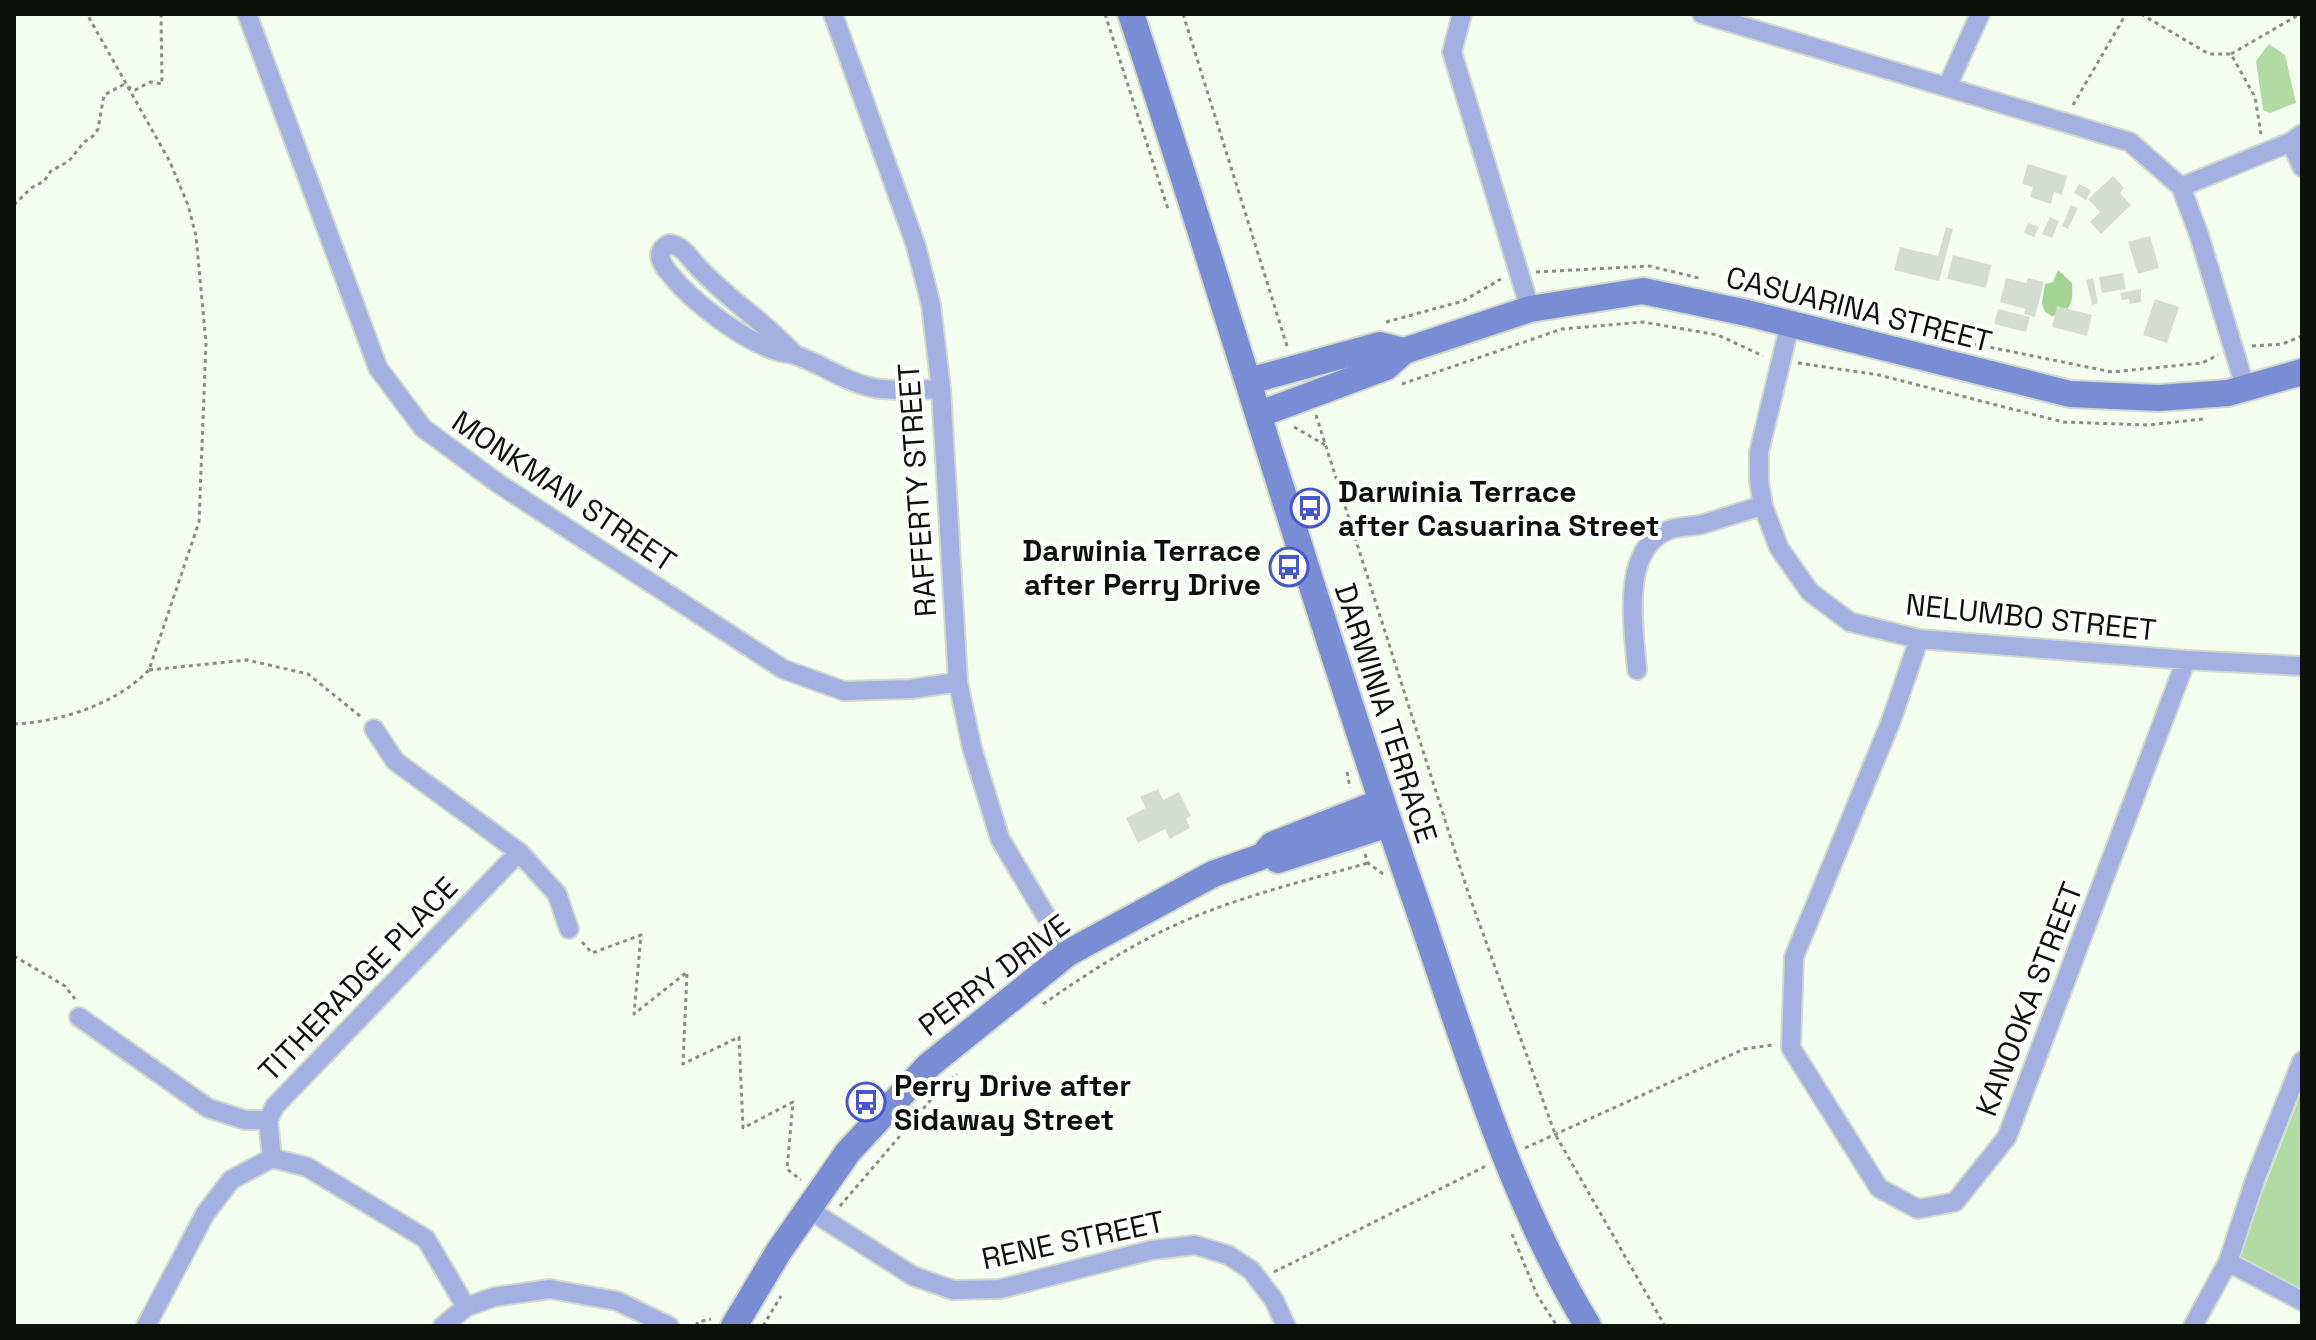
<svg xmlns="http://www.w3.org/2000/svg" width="2316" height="1340" viewBox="0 0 2316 1340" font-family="'Space Grotesk',sans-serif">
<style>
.green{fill:#b1dba3}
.forest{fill:#a3d393}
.building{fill:#d3ded0}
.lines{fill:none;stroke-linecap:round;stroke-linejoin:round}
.street-casing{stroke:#cfd9cc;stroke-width:22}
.secondary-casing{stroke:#cfd9cc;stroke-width:30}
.path{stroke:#878f85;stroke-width:3;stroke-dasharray:4 4;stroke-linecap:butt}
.street{stroke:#a3b1e2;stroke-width:18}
.secondary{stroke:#7a8cd3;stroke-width:26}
.labels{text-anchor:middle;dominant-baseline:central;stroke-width:8;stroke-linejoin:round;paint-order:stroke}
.street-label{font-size:30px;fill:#0d110c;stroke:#fff}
.poi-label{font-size:30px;font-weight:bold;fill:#0d110c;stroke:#fff;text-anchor:start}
</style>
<rect width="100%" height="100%" fill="#f4fff0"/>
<path class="green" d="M2269 44 2285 55 2296 103 2270 113 2263 110 2256 61Z
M2302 1091V1291L2248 1264 2241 1257V1247Z"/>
<path class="forest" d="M2058 270 2072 283C2073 303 2072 311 2052 316L2045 312 2042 303 2045 284 2053 282Z"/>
<path class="building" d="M2028 164 2067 176 2062 195 2054 192 2051 204 2030 197 2033 187 2022 184Z
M2113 176 2124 188 2120 193 2131 205 2101 234 2090 222 2100 212 2088 199Z
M2079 184 2091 190 2086 200 2074 193Z
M2071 205 2078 208 2068 229 2062 226Z
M2050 217 2059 221 2052 238 2042 234Z
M2028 223 2039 227 2034 237 2024 233Z
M1946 227 1953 229 1939 281 1894 270 1900 247 1938 256Z
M2150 236 2159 268 2138 274 2128 242Z
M1953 255 1991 265 1986 288 1947 279Z
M2123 273 2126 289 2102 293 2099 277Z
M2006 278 2026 283 2028 278 2044 282 2035 317 2024 314 2026 309 2000 302Z
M2093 278 2098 303 2092 305 2086 280Z
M2141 289V302L2130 304 2129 299 2122 300 2120 293Z
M2155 299 2179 307 2167 343 2143 335Z
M2057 306 2092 315 2087 336 2052 327Z
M1998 309 2030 317 2026 332 1994 324Z
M1158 789 1163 800 1179 792 1191 816 1186 819 1190 828 1170 839 1165 829 1138 843 1126 818 1146 808 1140 797Z"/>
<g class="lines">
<g class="street-casing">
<path id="street" d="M247 14 378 368 423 428 499 484 783 669 844 691 911 689 958 682
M833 14 916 246 931 305 941 389 958 682 972 748 1000 839 1068 953
M1462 14 1452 52 1530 309
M1702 14 2130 142 2181 187 2199 235 2246 390
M1947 87 1980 14
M2291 142 2302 167
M2181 187 2291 142 2302 134
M1790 324 1759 452V481L1763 506 1779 548 1810 592 1850 622 1919 639 2186 660 2302 666
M795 355C765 322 727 299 697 266 689 257 682 245 669 244 654 252 661 263 669 273 692 302 742 340 777 351 783 353 789 353 795 355 822 364 845 382 874 388 894 392 920 389 941 389
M1919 639 1891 721 1794 957 1791 1048 1879 1188 1918 1209 1955 1202 2007 1137 2186 660
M1637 670C1634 630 1620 552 1666 531 1677 526 1692 527 1703 524 1723 518 1743 511 1763 506
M374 729 395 761 519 852 557 894 569 929
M79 1017 208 1108 245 1120H268
M272 1158 268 1120 275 1106 519 852
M808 1209 913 1276 953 1290 1000 1289 1152 1250 1195 1245 1228 1255 1251 1270 1274 1300 1286 1326
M2228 1262 2302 1301
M146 1326 205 1214 231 1180 272 1158 307 1167 426 1239 466 1307
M443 1326 466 1307 494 1297 550 1289 617 1301 669 1326
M2193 1326 2228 1262 2256 1177 2302 1061"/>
</g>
<g class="secondary-casing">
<path id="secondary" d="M1131 14C1228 309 1314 606 1415 899 1465 1044 1508 1194 1588 1326
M1249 381 1380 345 1404 351
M1260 414 1386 367 1404 351 1530 309 1643 291 1747 313 2070 394 2159 398 2228 393 2302 372
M1278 860 1389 824
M734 1326 779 1251 848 1152 928 1066 1068 953 1213 874 1263 856 1272 845 1381 802"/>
</g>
<path class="path" d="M1105 14 1169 212
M1183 14 1287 346
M2141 14 2209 54H2231L2255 97 2261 134
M2231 54 2300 14
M2073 105 2126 14
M14 205 31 188 44 181 51 171 69 161 84 142 93 136 98 129 104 95 123 85 135 90 150 82 162 84 161 14
M1536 272 1649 266 1699 278
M1386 322 1463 301 1501 279
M1959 341 2112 372 2202 363 2218 355
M2252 346 2282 344 2302 336
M1798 363 1879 375 2063 422 2148 425 2203 419
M1402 384 1562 329 1643 322 1718 335 1763 356
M1316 415 1467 889 1555 1134 1665 1326
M1294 427 1325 445
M149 670 247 660 308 674 360 716
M14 724C61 722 116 704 149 670L199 522 206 343 196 236 188 205 170 162 87 14
M1347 772 1350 788
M1365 854 1368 863 1383 874
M582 942 592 953 641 935 634 1014 687 972 683 1064 739 1037 743 1128 793 1102 787 1169 801 1180
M14 956 65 986 75 999
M1043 1004C1084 976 1124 949 1169 928 1232 898 1301 882 1368 863
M1525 1148 1744 1049 1772 1045
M840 1206 941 1088 957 1074
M1512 1234 1537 1295 1557 1326
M1274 1272 1486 1166
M696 1326 698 1322 711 1319
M763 1326 781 1296"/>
<use href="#street" class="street"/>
<use href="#secondary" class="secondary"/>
</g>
<defs>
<g id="bus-ring" transform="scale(2)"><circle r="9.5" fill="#fff" stroke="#4656cb" stroke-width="1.5"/><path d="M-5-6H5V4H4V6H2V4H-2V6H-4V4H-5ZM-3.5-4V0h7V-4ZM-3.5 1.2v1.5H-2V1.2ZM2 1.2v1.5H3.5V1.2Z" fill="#4656cb"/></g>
</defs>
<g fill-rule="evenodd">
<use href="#bus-ring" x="1310" y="508"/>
<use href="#bus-ring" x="1289" y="567"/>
<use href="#bus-ring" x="866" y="1102"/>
</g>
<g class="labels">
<g class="street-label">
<text transform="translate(1859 309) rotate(14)">CASUARINA STREET</text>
<text transform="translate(917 490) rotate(-94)">RAFFERTY STREET</text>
<text transform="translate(564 491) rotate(34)">MONKMAN STREET</text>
<text transform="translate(2031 617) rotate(6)">NELUMBO STREET</text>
<text transform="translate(1386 713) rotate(72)">DARWINIA TERRACE</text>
<text transform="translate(994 975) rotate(-37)">PERRY DRIVE</text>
<text transform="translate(358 979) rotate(-46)">TITHERADGE PLACE</text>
<text transform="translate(2029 999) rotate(-69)">KANOOKA STREET</text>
<text transform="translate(1073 1240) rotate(-12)">RENE STREET</text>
</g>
<g class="poi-label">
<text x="1338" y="491">Darwinia Terrace<tspan x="1338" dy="34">after Casuarina Street</tspan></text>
<text x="1261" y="550" text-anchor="end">Darwinia Terrace<tspan x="1261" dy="34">after Perry Drive</tspan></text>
<text x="894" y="1085">Perry Drive after<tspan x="894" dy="34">Sidaway Street</tspan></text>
</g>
</g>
<rect width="2316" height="1340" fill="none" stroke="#0d110c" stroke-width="32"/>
</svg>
